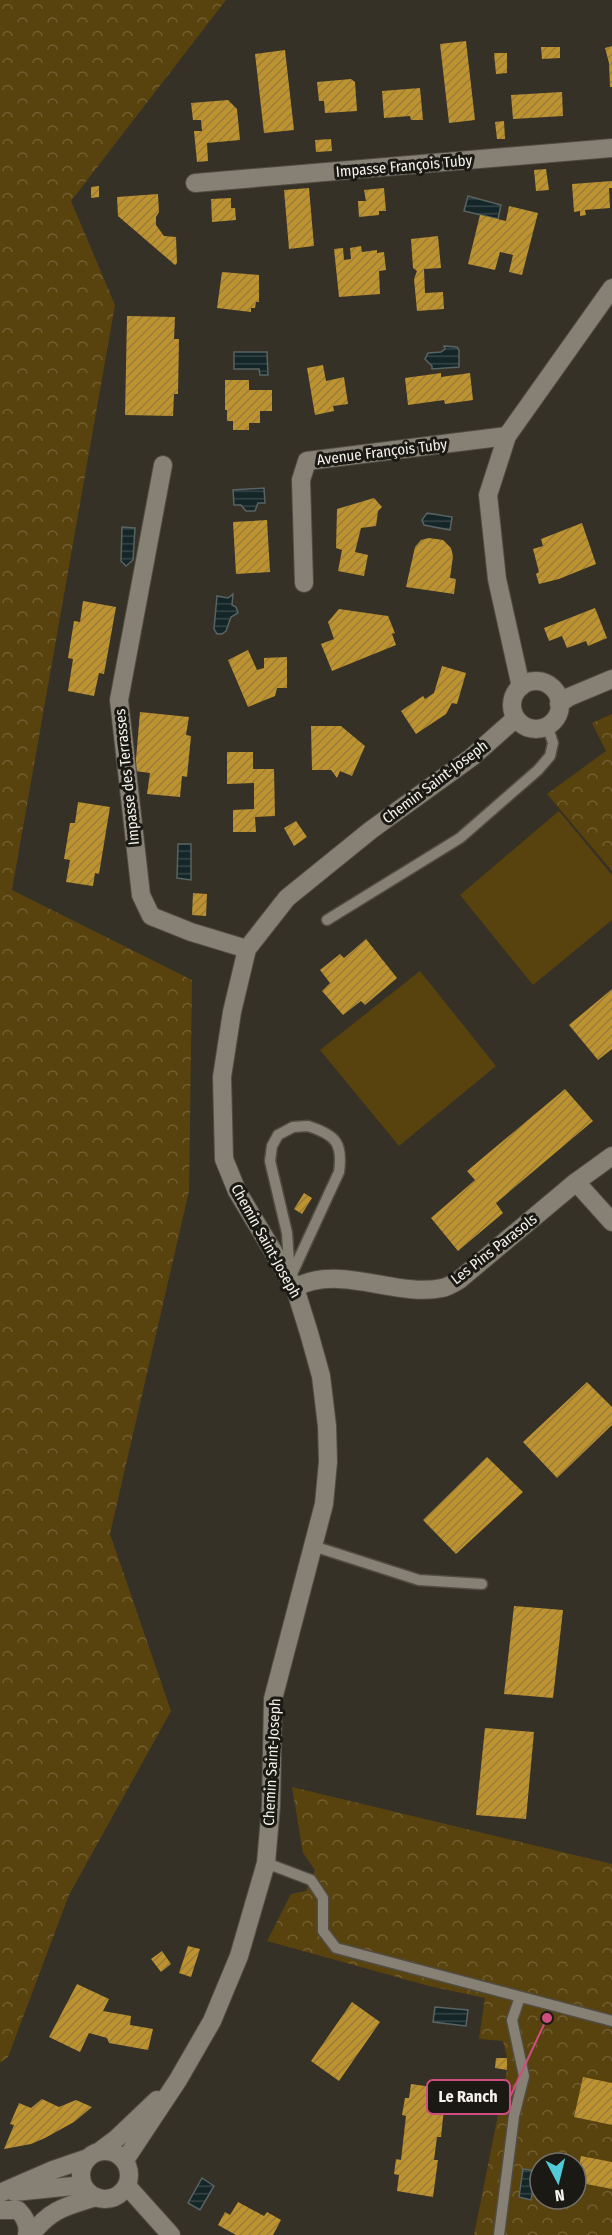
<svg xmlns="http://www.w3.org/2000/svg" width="612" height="2235" viewBox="0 0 612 2235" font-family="'Fira Sans Condensed',sans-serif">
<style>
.green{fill:#58420e}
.forest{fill:url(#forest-crowns);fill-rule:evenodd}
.water{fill:url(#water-rules);stroke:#586362;stroke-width:1.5}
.building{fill:url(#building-hatch)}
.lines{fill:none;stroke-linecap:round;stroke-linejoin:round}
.lane-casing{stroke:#514d44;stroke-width:13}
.street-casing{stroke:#514d44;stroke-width:20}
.secondary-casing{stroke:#514d44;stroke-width:20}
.lane{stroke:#878175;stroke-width:10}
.street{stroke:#878175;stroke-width:18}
.secondary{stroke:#878175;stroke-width:18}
.labels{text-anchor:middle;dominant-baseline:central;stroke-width:6;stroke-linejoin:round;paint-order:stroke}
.street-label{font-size:15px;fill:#f5f2eb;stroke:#1b1914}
.leader{fill:none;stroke:#cf4e7f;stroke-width:2}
.callout-dot{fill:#cf4e7f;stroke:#1b1914;stroke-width:2}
.callout{fill:#1b1914;stroke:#cf4e7f;stroke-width:2}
.callout-label{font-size:16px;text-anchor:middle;font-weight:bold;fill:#f5f2eb}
</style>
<defs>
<pattern id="forest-crowns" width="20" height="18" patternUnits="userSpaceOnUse" patternTransform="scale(1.5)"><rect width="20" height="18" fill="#58420e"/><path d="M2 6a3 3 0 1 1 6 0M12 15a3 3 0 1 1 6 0" fill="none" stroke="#715e31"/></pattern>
<pattern id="water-rules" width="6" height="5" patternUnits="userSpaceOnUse" patternTransform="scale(1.5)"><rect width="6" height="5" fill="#142628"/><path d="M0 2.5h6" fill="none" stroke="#374647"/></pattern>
<pattern id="building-hatch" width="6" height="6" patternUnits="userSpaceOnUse" patternTransform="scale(1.5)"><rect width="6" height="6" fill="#bd9332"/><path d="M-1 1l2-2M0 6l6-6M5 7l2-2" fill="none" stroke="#9a7d38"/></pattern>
</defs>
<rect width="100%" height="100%" fill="#363126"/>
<path class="green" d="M559 811 612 875V920L533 985 460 895Z
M420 971 496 1066 399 1146 320 1050Z"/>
<path class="forest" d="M0 0H226L71 201 115 305 12 890 192 980 189 1191 110 1534 171 1711 69 1895 8 2057 0 2063Z
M612 714V871L547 794 606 751 592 723Z
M292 1787 612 1864V2235H474L507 2070V2058L503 2041 479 2039 485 1998 429 1986 267 1941 291 1894 306 1891 315 1870 303 1853ZM540 2163H576V2199H540Z"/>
<path class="water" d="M468 196 501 205 498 219 464 211Z
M444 346 457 347 459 350V367L432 369V366L425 359 428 353 441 352 445 349Z
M234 352H267L268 375H260L259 369H234Z
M264 488 265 503H258L255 511H246L241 505H234L233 490Z
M427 513 452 517 450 530 424 525 422 520Z
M122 527 135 528 133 560 126 566 121 561Z
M233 594 232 605 236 607 238 613 231 617 226 631 222 634H217L214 629 217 596 228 598Z
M178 844H191V880L177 878Z
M435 2007 468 2010 466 2026 433 2022Z
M523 2169 536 2171 531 2200 519 2197Z
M202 2178 214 2186 200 2210 188 2203Z"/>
<path class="building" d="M466 41 475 120 449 123 440 44Z
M612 46V87H610L609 63 605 48Z
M541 47H560V58L542 59Z
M285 50 294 130 264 133 255 54Z
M494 53H507V73L496 74Z
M351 79 355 82 357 111 325 113 324 101H319L317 82Z
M420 88 423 120H411L410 116 384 118 382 91Z
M562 92 563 116 513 119 511 95Z
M228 100 237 109 240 140 207 143 208 161 197 162 194 131H202L201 120H193L191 103Z
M504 121 505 139H497L495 122Z
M331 139 332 151 316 152 315 140Z
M546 169 549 190 536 191 534 170Z
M612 181V188H609L610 208 585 210 586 215 580 216V211L574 212 572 184Z
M99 186V197L91 198V187Z
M309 188 314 246 289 249 284 190Z
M384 188 386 211H379V215L359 217 358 201H366L364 190Z
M158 194 159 212 156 217V225L164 236 176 237 177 263 175 265 118 216 117 197Z
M231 198V208H235L236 220 212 222 211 199Z
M509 206 538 213 522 275 509 272 513 255 500 252 495 270 468 264 480 215 506 221Z
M438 236 441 268 424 269 425 293 443 292 444 309 417 311 414 279 417 271 413 268 411 239Z
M361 246 362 252 377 250V253L384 252 386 270 379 271 380 294 339 297 334 249 343 248 344 260 351 259 350 248Z
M222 272 259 275V302H256L255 308H251V312L217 308Z
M127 316 175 317 174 339H179L178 394H174L173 416 125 415Z
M323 365 326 381 344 377 348 404 333 406 334 411 315 415 307 368Z
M441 373V377L470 373 473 400 445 404 444 400 408 405 405 378Z
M225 380H249V390H272V411H260V423H249V430H233V421H227V410H225Z
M374 498 382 507 378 511 376 526 361 528 355 552 368 555 364 576 338 571 342 550 336 548 337 509Z
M267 520 270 572 236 574 233 522Z
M582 523 596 564 559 579 539 584 536 574 539 572 533 549 543 546 541 539Z
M429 538 443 540 451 548 453 556 450 578 456 579 454 594 406 587 415 547 421 540Z
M83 601 116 607 104 674 99 673 94 696 68 691 73 659 68 658 74 621 80 622Z
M595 608 607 638 588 646 586 641 567 648 562 636 549 641 544 628Z
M339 609 388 616 395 633 392 634 396 645 332 671 321 644 334 639 328 622Z
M248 650 257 670 264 668V658L287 657V688H277L275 696 248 707 228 660Z
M442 666 466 673 457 704 452 703 446 714 416 734 401 711 423 696 425 699 434 693Z
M140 712 189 717 186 735 191 736 187 777 182 776 180 797 147 794 150 773 135 771Z
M311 726H341L365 746 352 776 340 771 337 778 331 770H312Z
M227 752H253V769H274L275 816 255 817 256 832H233V810L254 809V783L227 784Z
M78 802 110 807 99 874 95 873 93 886 66 882 70 860 64 859 70 823H75Z
M296 821 307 837 294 846 284 828Z
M193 893 207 894 206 916 192 915Z
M366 939 397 978 365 1005 361 1001 343 1015 322 991 330 983 320 970 340 954 344 958Z
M612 989V1049L598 1060 569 1025Z
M565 1089 593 1121 496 1203 503 1213 458 1251 431 1218 475 1180 467 1171Z
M304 1193 312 1198 302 1214 294 1209Z
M587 1382 612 1407V1425L557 1478 523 1442Z
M487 1457 523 1492 456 1554 423 1520Z
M514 1606 563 1610 553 1698 504 1694Z
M485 1728 534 1732 526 1819 476 1815Z
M188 1946 200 1949 191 1977 179 1973Z
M162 1951 171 1964 161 1972 151 1959Z
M77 1984 109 1999 103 2011 131 2016 130 2025 153 2029 148 2050 109 2043 107 2038 89 2033 80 2052 49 2037Z
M352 2002 380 2022 339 2081 311 2061Z
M496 2058H507V2070L495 2068Z
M583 2077 612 2083V2125L574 2117Z
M411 2084 446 2089 441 2137H437L434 2160H438L433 2197 397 2191 399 2175 394 2174 396 2159 401 2160 406 2116 402 2115 405 2098H409Z
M42 2099 59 2107 76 2100 92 2107 74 2122 45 2138 31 2144 4 2149 14 2125 10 2124 19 2103 31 2108Z
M581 2156 612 2162V2189L576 2182Z
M238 2202 264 2216 267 2212 281 2220 273 2235H236L218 2225 225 2212 230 2215Z"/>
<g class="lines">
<g class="lane-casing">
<path id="lane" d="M327 920 460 838 538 770 550 756 553 743 547 725
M308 1126C336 1135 343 1143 339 1172L290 1278 287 1233 270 1161 272 1146 278 1135 293 1127Z
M313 1546 419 1580 482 1584
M266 1863 311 1880 323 1898V1931L336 1948 612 2021
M499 2235 514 2116 524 2076 512 2020 520 1997"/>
</g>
<g class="street-casing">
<path id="street" d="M195 183 612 148
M163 465 119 700 141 895 151 916 191 932 247 949
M304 583 301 480 307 461 507 436
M576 1182 612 1156
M295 1288C337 1263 397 1298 442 1288 448 1287 454 1283 459 1280L576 1182 612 1222
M127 2186 171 2235
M0 2210H18C25 2217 29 2225 27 2235
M31 2235C50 2209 67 2206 96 2197"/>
</g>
<g class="secondary-casing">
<path id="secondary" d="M512 705a24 24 0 1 1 48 0a24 24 0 1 1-48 0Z
M521 687 497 579 488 495 507 436 612 288
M559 704 569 697 612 679
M81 2175a24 24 0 1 1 48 0a24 24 0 1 1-48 0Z
M100 2151 116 2139 157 2100
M125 2160 178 2080 212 2021 239 1956 266 1863 271 1806 273 1699 324 1504 328 1462 327 1426 321 1376 309 1333 295 1288 237 1191 224 1159 222 1077 232 1012 247 949 287 898 371 830 472 757 516 718
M14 2192 83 2185
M0 2193 53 2170 88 2158"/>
</g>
<use href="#lane" class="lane"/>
<use href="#street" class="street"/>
<use href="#secondary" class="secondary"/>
</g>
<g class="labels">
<g class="street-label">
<text transform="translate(404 166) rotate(-5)">Impasse François Tuby</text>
<text transform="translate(382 452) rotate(-7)">Avenue François Tuby</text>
<text transform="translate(127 777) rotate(-96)">Impasse des Terrasses</text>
<text transform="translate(435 782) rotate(-37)">Chemin Saint-Joseph</text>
<text transform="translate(266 1241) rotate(61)">Chemin Saint-Joseph</text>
<text transform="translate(494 1249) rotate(-38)">Les Pins Parasols</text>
<text transform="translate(272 1762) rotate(-87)">Chemin Saint-Joseph</text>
</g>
</g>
<path class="leader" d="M547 2018L510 2097"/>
<circle class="callout-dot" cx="547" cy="2018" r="6"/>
<rect class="callout" x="427" y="2080" width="83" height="34" rx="6"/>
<g class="callout-label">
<text x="468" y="2102">Le Ranch</text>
</g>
<g transform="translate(558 2181) rotate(173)"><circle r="28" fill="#1b1914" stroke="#72706a" stroke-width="1.5"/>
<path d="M0-4.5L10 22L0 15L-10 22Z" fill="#52cbd9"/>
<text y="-9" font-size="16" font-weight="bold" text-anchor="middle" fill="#f5f2eb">N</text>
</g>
</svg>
